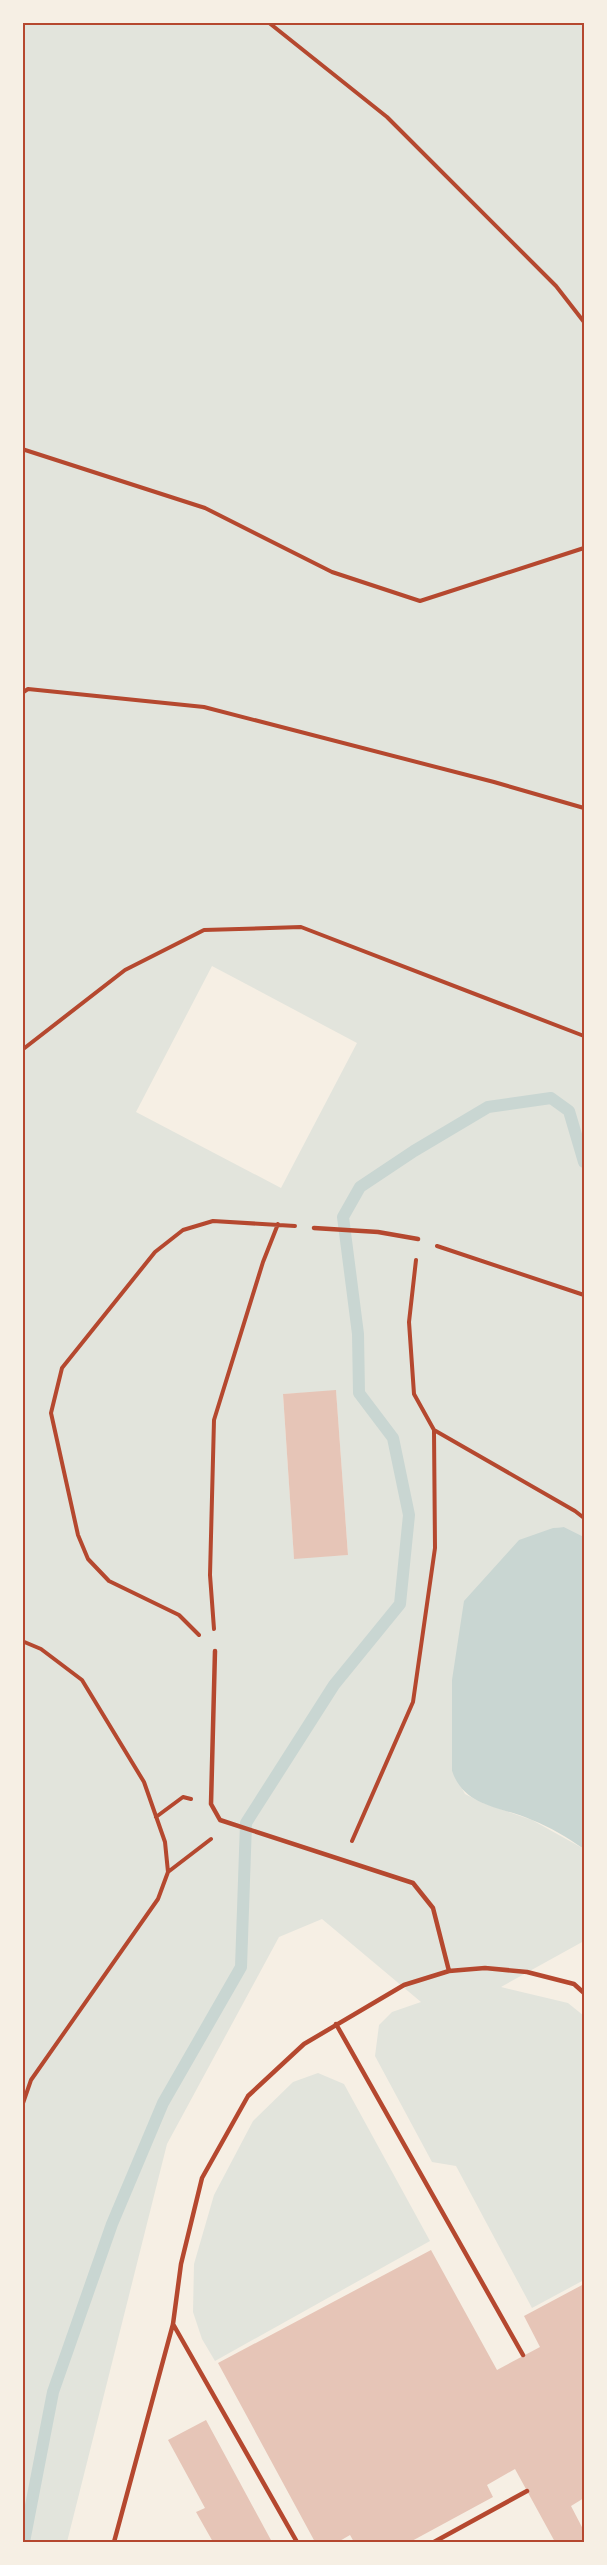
<svg xmlns="http://www.w3.org/2000/svg" width="607" height="2565" viewBox="0 0 607 2565" font-family="'PT Sans Narrow',sans-serif">
<style>
.green{fill:#e2e4dc;fill-rule:evenodd}
.water{fill:#c9d6d2}
.lines{fill:none;stroke-linecap:round;stroke-linejoin:round}
.stream{stroke:#c9d6d2;stroke-width:12}
.building{fill:#e6c5b7}
.path{stroke:#b5482f;stroke-width:4}
.service{stroke:#b5482f;stroke-width:4.5}
.neatline{fill:none;stroke:#b5482f;stroke-width:2}
</style>
<rect width="100%" height="100%" fill="#f6efe4"/>
<path class="green" d="M23 23H584V1537L564 1527 553 1528 453 1756 452 1771 465 1794 483 1803 532 1820 584 1849V1941L501 1987 568 2003 584 2016V2280L532 2308 456 2166 432 2162 375 2056 379 2025 392 2012 421 2002 322 1919 279 1937 167 2144 67 2542H23ZM212 966 357 1043 281 1188 136 1112ZM336 1391 348 1555 294 1558 283 1394Z
M318 2073 344 2084 430 2241 215 2361 202 2339 193 2312 194 2264 214 2195 253 2121 293 2082Z"/>
<path class="water" d="M564 1527 584 1537V1849C568 1838 550 1827 532 1820 501 1806 465 1808 452 1771V1680L464 1601 519 1540 553 1528Z"/>
<g class="lines">
<path class="stream" d="M24 2542 53 2392 112 2224 163 2103 241 1967 246 1823 334 1685 400 1604 409 1515 393 1438 359 1393 358 1334 343 1217 360 1187 414 1151 488 1107 551 1098 569 1111 584 1162"/>
</g>
<path class="building" d="M336 1390 348 1555 294 1559 283 1394Z
M431 2250 497 2370 540 2347 524 2316 584 2284V2498L571 2506 584 2531V2542H555L515 2469 487 2485 493 2497 410 2542H354L350 2535 338 2542H315L218 2363Z
M206 2420 272 2542H213L196 2512 205 2508 168 2440Z"/>
<g class="lines">
<path class="path" d="M268 22 387 117 556 286 584 322
M22 449 205 508 332 572 420 601 584 548
M22 693 28 689 204 707 494 782 584 808
M22 1050 125 970 204 930 301 927 584 1036
M437 1246 584 1295
M416 1260 409 1322 414 1394 434 1430 575 1511 584 1518
M214 1629 210 1575 214 1420 263 1262 278 1224
M199 1635 179 1615 109 1581 88 1559 78 1535 51 1413 62 1368 155 1252 183 1230 213 1221 295 1226
M22 1641 41 1649 82 1680 144 1782 165 1842 168 1872 158 1899 31 2080 22 2106
M156 1817 183 1797 191 1799
M352 1841 413 1702 435 1548 434 1431
M168 1872 211 1839"/>
<path class="service" d="M314 1228 378 1232 418 1239
M215 1651 211 1804 220 1820 413 1883 433 1908 449 1971
M336 2024 523 2355
M173 2324 297 2542
M114 2542 173 2324 181 2264 202 2178 248 2096 304 2044 404 1985 449 1971 485 1968 527 1972 574 1984 584 1993
M434 2542 527 2491"/>
</g>
<rect width="607" height="2565" fill="none" stroke="#f6efe4" stroke-width="48"/>
<rect x="24" y="24" width="559" height="2517" class="neatline"/>
</svg>
